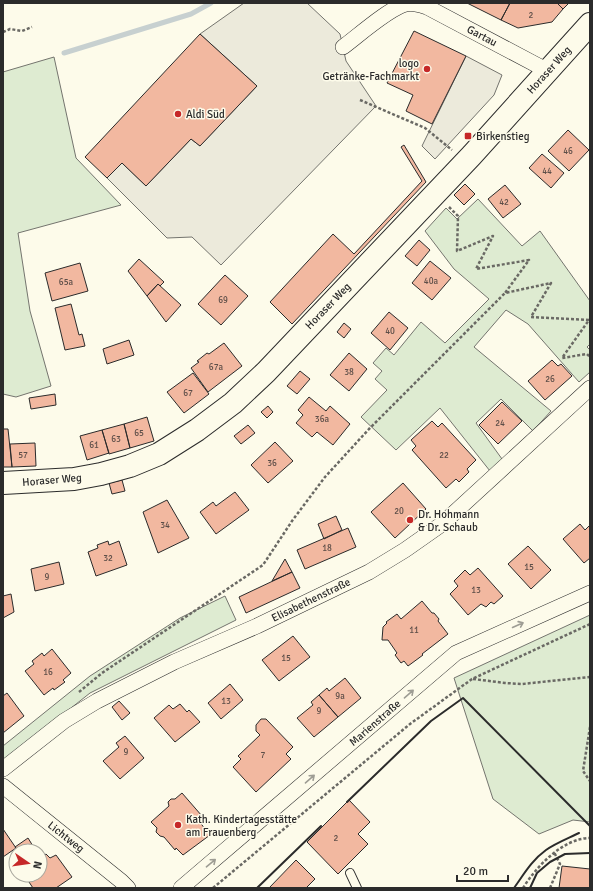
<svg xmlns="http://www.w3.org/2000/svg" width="593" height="891" viewBox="0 0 593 891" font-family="Signika,sans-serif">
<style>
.green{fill:#deebd1;stroke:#74746e}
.parking{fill:#eceadb;stroke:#74746e}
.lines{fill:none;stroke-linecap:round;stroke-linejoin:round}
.stream{stroke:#c7d0d0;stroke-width:5}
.building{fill:#f2b8a0;stroke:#2b2b2b}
.lane-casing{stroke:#2b2b2b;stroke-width:10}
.street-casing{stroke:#2b2b2b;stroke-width:16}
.secondary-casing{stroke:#2b2b2b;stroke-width:24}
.path{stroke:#6a6964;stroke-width:2.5;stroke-dasharray:3 2;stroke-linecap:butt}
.lane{stroke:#fdfbea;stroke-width:8}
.street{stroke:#fdfbea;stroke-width:15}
.secondary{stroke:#fdfbea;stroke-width:22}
.wall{stroke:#2b2b2b;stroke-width:2}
.oneway{stroke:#9e9d94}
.poi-dot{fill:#c62828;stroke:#fdfbea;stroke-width:1.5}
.labels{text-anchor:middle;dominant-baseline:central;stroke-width:3;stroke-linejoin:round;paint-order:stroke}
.number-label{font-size:9px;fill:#5d4e48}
.street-label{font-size:11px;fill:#2b2b2b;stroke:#fdfbea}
.poi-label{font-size:11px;fill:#2b2b2b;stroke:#fdfbea;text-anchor:start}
</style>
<rect width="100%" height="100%" fill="#fdfbea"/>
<path class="green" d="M54 57 76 158 121 205 18 233 30 311 51 386 16 397 3 394V72Z
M478 199 522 246 540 231 590 301V344L587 347 590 350V372L579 382 528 324 506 310 474 347 551 411 533 431 501 399 476 423 502 459 490 471 440 408 396 450 361 417 387 390 375 379 382 371 373 363 386 348 394 355 421 322 445 343 489 299 454 269 425 231 446 208 457 219Z
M225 596 236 620 90 693 3 762V746L90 676 180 618Z
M590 615V822L573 820 539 834 493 799 454 678Z"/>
<path class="parking" d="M244 3H307L340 34 346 61 376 106 221 265 192 237 167 238 107 178 122 163 146 186 191 139 200 146 257 86 200 34Z
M466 56 502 75 494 95 435 159 422 146Z"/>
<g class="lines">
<path class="stream" d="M64 53 191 14 211 3"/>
</g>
<path class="building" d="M467 3H510L501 20Z
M510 3H557L563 9 552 22 518 28 501 20Z
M557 3H569L563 9Z
M414 31 466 56 432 124 406 111 413 95 387 83Z
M200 34 257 86 200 146 191 139 146 186 122 163 107 178 85 157Z
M568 130 589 150 569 171 548 151Z
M404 145 426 182 292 324 270 302 333 234 354 254 422 181 401 147Z
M542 154 564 173 551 188 529 168Z
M465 184 475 194 464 205 454 195Z
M505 185 521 204 503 218 488 199Z
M419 240 430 250 417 266 405 256Z
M139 259 164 282 160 286 158 284 147 296 128 271Z
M430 261 451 278 432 300 412 283Z
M80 263 88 291 52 301 45 273Z
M225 275 248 296 221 325 198 304Z
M158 284 181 305 166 322 147 296Z
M71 304 79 335 82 334 85 346 65 350 55 308Z
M389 312 408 328 390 350 371 333Z
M344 323 351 329 344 338 337 332Z
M129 340 134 355 107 364 103 349Z
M224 343 242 366 208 392 191 368 199 362 197 361 207 353 209 354Z
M349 353 367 369 349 391 330 375Z
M552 360 558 366 561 364 572 376 545 400 528 381Z
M300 371 310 379 297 394 287 386Z
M193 373 209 394 184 413 167 392Z
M55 394 56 405 31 409 29 398Z
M309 397 326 411 330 406 350 424 333 445 317 432 312 437 296 423 303 415 298 410Z
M502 402 522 421 498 444 479 425Z
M268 406 273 412 267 418 261 412Z
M147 417 154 441 130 448 124 424Z
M432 421 438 427 442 423 476 460 467 469 469 472 459 482 456 479 446 488 412 450 416 446 411 440Z
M124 424 130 448 109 454 102 430Z
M248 425 255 433 241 444 234 436Z
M3 429H8L12 467H3Z
M102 430 109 453 87 460 80 436Z
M275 442 293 461 268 483 251 465Z
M35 443 36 466 12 467 10 444Z
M122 480 125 491 112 494 109 483Z
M403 483 426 509 395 538 371 512Z
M235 492 249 510 216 534 200 512 213 502 216 506Z
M167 500 189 538 158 553 143 512Z
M336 516 342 530 324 539 318 524Z
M580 524 585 530 589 526 590 528V558L584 563 563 539Z
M348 528 356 547 305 569 297 550Z
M108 541 109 545 119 541 127 565 96 576 88 552 98 548 97 545Z
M528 546 551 570 531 589 508 564Z
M285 559 292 572 272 581Z
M59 562 64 584 35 591 31 569Z
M478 568 503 596 494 604 491 602 486 607 481 604 468 615 450 594 458 586 454 581 465 570 470 575Z
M292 572 300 588 246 613 239 597Z
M11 594 14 612 3 618V596Z
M422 601 432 613H434L439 619 438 621 448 634 422 654 423 655 408 666 404 661 401 663 395 655 397 653 388 640H382L383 627 387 623 386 622 397 614 401 619Z
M293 636 310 657 279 681 262 660Z
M52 649 71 673 63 680 65 682 54 690 53 688 44 695 25 671 34 664 32 661 42 653 44 656Z
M345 678 361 698 338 717 319 695 327 688 329 691Z
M230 684 243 700 221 719 208 703Z
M7 693 24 716 3 733V696Z
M319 695 338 717 314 737 297 718 313 705 311 702Z
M119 701 130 713 122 720 112 707Z
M180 704 187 712 189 710 200 722 175 742 154 718 169 705 173 709Z
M261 719H266L293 747 286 754 291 759 256 792 233 767 241 759 238 756 260 735 256 731V725Z
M125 736 144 758 120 779 103 761 119 747 116 743Z
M182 793 202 816 198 820 210 835 183 855 176 848 175 850 164 837 160 836 156 832 157 828 151 822 169 806 168 802 171 799H175Z
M349 800 370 822 358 834 368 844 338 874 307 842Z
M3 829 16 848 3 857Z
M28 838 36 851H18L15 847Z
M46 854 50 858 56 855 72 877 56 888H33L25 876 26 875H40V858Z
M296 860 315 879 306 888H269Z
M562 866 590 869V888H559Z"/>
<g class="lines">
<g class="lane-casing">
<path id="lane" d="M350 873 357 888"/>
</g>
<g class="street-casing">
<path id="street" d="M343 47C358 36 389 8 406 4 413 2 421 5 427 7L548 71
M3 769 64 721 97 701 174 662 257 626 369 572 405 550 442 524 590 388
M3 786 121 881 128 888
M181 888 456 653 590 593"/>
</g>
<g class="secondary-casing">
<path id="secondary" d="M3 483 74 479 101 474 130 466 159 454 197 430 233 403 266 372 472 155 590 24"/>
</g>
<path class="path" d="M3 32 10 29 22 31 32 27
M360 100 425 128 452 150
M449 207 458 216 457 251 493 236 476 269 529 260 505 293 551 283 531 317 589 320 562 358 587 354 590 357
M473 679 505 683 522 684 590 677
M79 692 102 673 263 565 292 521 325 477 369 429 505 293
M590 727 583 771 590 781
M213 888 410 724 472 679 590 624
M523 888C536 867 563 838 590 838
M550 888 560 864 554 852"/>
<use href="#lane" class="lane"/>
<use href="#street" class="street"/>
<use href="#secondary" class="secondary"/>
<path class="wall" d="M347 802 431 721 463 698 590 826
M257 888 321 826
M514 888C524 874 532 860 546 850 556 843 569 838 579 833
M530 888 537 873 550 862 565 854 590 853"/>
</g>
<defs><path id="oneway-shaft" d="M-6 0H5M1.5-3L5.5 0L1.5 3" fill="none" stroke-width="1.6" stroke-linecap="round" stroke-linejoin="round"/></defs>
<g class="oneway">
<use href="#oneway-shaft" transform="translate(518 625) rotate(-24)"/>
<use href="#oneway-shaft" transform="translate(409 694) rotate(-41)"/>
<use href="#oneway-shaft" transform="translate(310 779) rotate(-41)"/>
<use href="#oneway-shaft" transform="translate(211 863) rotate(-40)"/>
</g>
<g class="poi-dot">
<circle cx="427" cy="69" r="4"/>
<circle cx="178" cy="114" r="4"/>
<rect x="464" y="132" width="8" height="8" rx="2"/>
<circle cx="410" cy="520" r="4"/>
<circle cx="178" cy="825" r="4"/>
</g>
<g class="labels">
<g class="number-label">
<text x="531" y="15">2</text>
<text x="568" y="151">46</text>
<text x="547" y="171">44</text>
<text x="504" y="202">42</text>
<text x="431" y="281">40a</text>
<text x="66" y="282">65a</text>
<text x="223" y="300">69</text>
<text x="390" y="331">40</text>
<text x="216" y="367">67a</text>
<text x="349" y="372">38</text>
<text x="550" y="379">26</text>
<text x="188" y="393">67</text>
<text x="322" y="419">36a</text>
<text x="500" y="423">24</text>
<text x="139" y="433">65</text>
<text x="116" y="439">63</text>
<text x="94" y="445">61</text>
<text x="23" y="455">57</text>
<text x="444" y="455">22</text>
<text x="272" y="463">36</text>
<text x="399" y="511">20</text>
<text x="165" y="525">34</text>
<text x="327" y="548">18</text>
<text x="108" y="558">32</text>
<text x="529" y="567">15</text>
<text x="47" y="577">9</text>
<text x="476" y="590">13</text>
<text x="414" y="630">11</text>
<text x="286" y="658">15</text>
<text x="48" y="672">16</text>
<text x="340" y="696">9a</text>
<text x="226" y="701">13</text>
<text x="319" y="711">9</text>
<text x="126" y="752">9</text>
<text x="263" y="755">7</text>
<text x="336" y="838">2</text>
</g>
<g class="street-label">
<text transform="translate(482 36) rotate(28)">Gartau</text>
<text transform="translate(549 70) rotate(-48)">Horaser Weg</text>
<text transform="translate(328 306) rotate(-46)">Horaser Weg</text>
<text transform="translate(52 480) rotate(-5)">Horaser Weg</text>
<text transform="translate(311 600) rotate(-26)">Elisabethenstraße</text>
<text transform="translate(375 723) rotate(-41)">Marienstraße</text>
<text transform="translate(66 837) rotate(38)">Lichtweg</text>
</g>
<g class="poi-label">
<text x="419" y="63" text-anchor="end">logo<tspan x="419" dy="13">Getränke-Fachmarkt</tspan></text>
<text x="186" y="114">Aldi Süd</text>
<text x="476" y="136">Birkenstieg</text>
<text x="418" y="514">Dr. Hohmann<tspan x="418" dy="13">&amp; Dr. Schaub</tspan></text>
<text x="186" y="819">Kath. Kindertagesstätte<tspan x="186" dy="13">am Frauenberg</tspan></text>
</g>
</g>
<rect width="593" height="891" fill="none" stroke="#2b2b2b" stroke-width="8"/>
<g transform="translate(28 863) rotate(103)"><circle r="19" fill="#fdfbea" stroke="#a9a89e"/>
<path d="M0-3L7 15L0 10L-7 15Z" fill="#c62828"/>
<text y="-6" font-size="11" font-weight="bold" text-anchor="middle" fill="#2b2b2b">N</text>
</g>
<path d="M457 875v6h51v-6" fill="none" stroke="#2b2b2b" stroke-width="2"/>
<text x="463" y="875" font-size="12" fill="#2b2b2b" stroke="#fdfbea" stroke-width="3" paint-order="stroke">20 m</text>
</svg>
